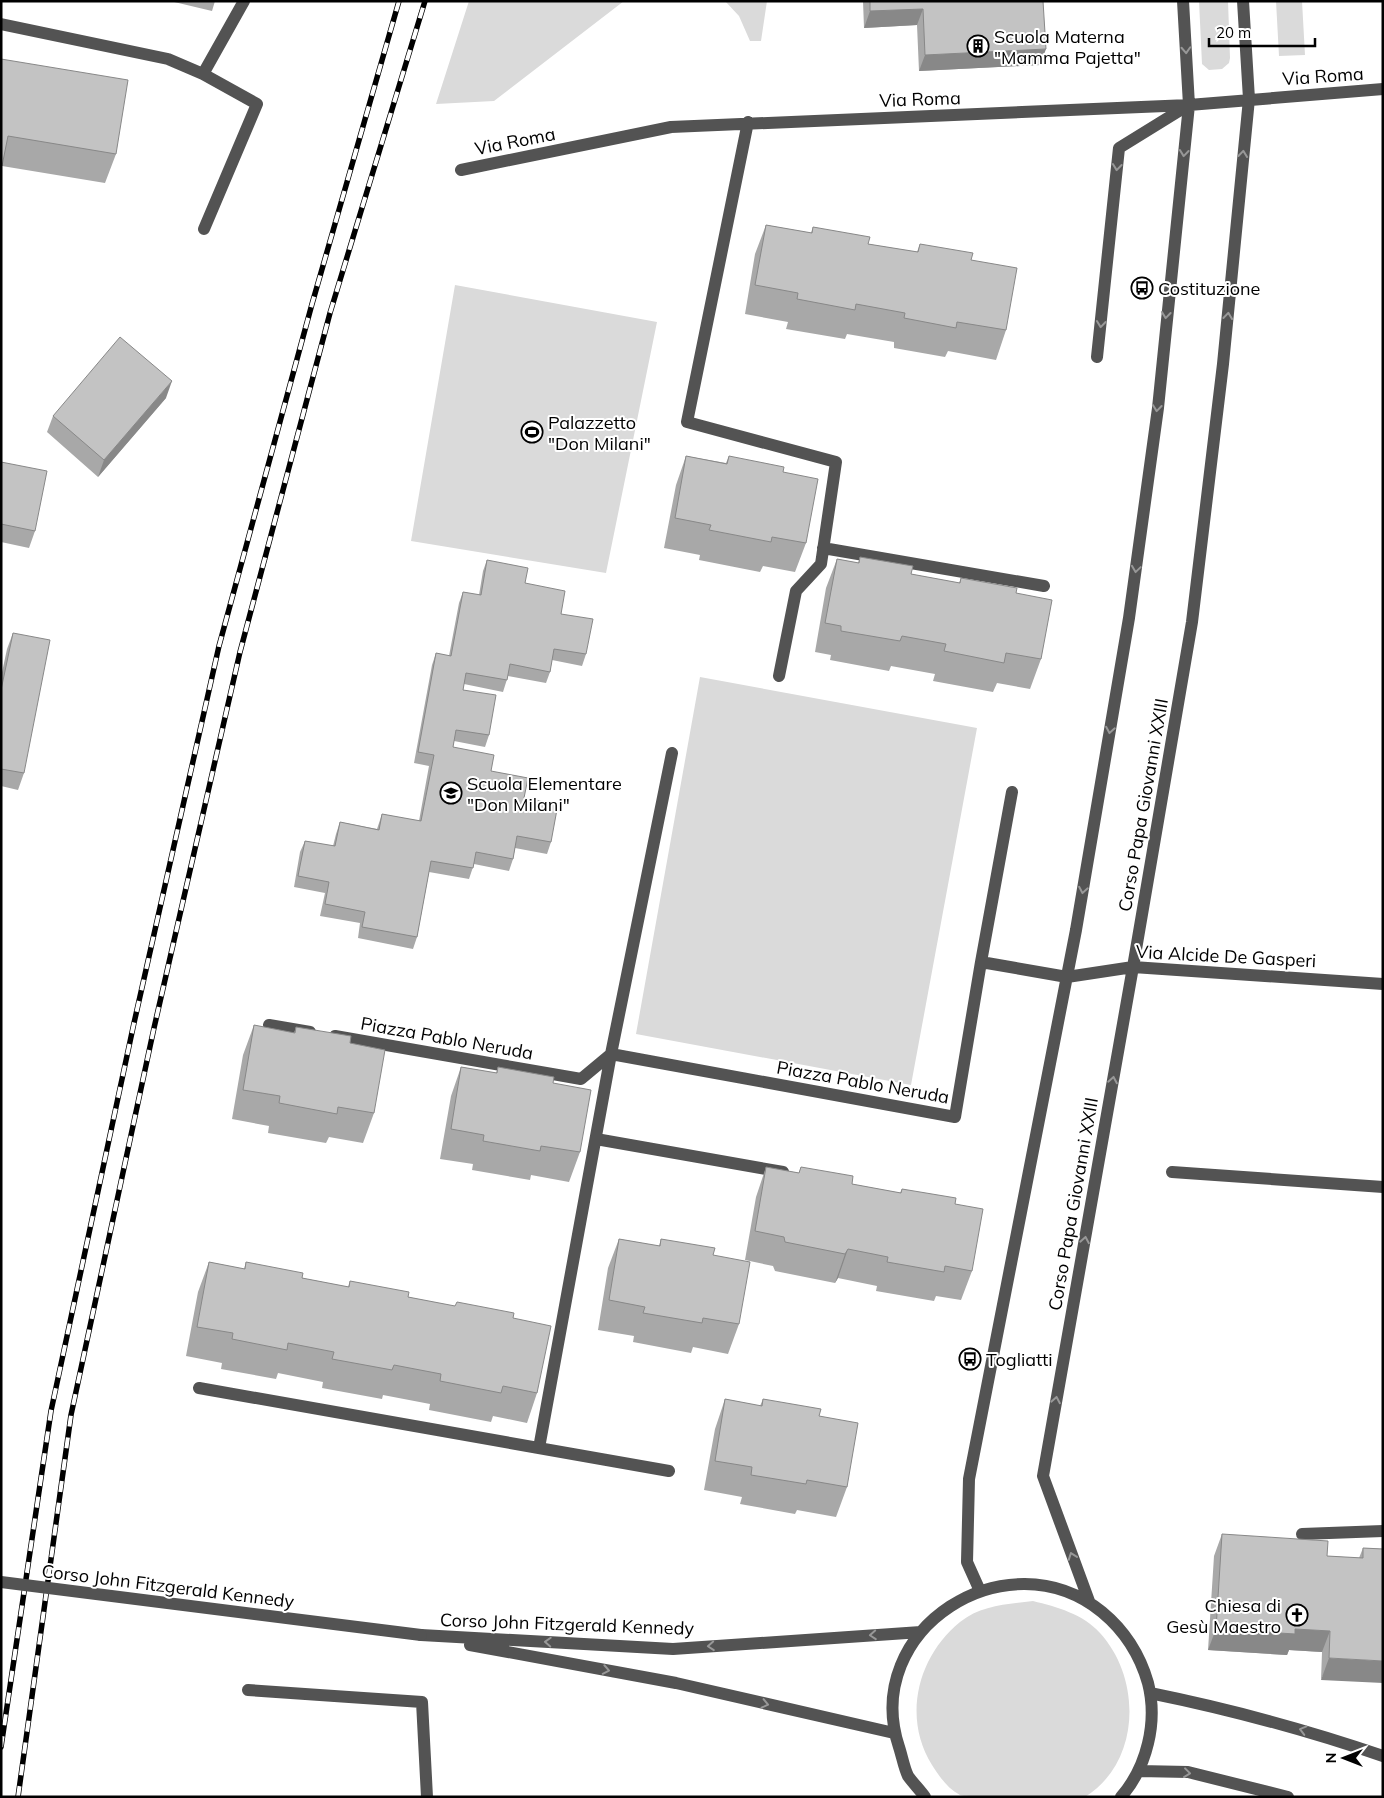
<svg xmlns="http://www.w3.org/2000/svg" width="1384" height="1798" viewBox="0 0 1384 1798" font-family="Mulish,sans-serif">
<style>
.green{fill:#dadada}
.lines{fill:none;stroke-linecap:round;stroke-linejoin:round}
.minor{stroke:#535353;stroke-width:12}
.rail-casing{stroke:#000;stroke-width:5.5}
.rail{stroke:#fff;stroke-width:4;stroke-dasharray:11;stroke-linecap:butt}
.minor-bridge{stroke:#535353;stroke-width:12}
.wall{fill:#a8a8a8}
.shaded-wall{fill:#888}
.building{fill:#c3c3c3;stroke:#888}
.oneway{stroke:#989898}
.labels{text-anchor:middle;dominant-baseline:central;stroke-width:4;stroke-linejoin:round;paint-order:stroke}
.poi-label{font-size:18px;fill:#000;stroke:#fff;text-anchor:start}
.street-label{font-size:18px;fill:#000;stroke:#fff}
</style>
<rect width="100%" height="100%" fill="#fff"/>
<path class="green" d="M469 1H624L494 101 436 104Z
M725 1H767L761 41H750L739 16Z
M1199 1H1228L1230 58 1229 63 1222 69 1209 70 1202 64Z
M1276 1H1302L1305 55 1279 56Z
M455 285 657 322 606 573 411 541Z
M700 677 977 728 911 1085 636 1034Z
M1033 1601C1057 1607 1083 1614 1100 1633 1142 1679 1141 1762 1085 1797 1069 1797 966 1798 960 1795 947 1788 939 1776 932 1765 902 1717 918 1656 960 1622 981 1605 1008 1604 1033 1601Z"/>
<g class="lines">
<path class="minor" d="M1 24 168 59 203 74 257 104 204 229
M203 74 244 1
M748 122 687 422 836 462 821 564 796 591 779 676
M461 170 671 127 1189 105 1383 89
M1097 357 1119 148 1187 106
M823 548 1044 586
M672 753 611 1054 955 1117 981 962 1067 977 1133 967 1383 984
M981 962 1012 792
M269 1025 310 1032
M335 1036 581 1079 611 1054
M596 1139 783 1172
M1172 1172 1383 1187
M199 1388 669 1471
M539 1448 611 1054
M1302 1534 1383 1531
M980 1591 967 1562 969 1479 1076 930 1129 618 1158 408 1189 105 1183 1
M1089 1601 1043 1476 1133 967 1192 622 1223 364 1249 99 1243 1
M421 1635 673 1649 921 1632
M470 1645 676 1683 894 1733
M248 1690 422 1702 427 1797
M1150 1693C1229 1709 1307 1730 1383 1756
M1139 1771 1188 1772 1288 1797
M925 1797C920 1790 913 1783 908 1776 904 1768 902 1756 899 1747 860 1629 1007 1535 1102 1612 1125 1631 1140 1655 1148 1683 1158 1722 1147 1767 1121 1797"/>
<g class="rail-casing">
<path id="rail" d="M1 1747 51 1411 134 1023 219 646 312 304 399 1
M18 1797 71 1415 154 1028 240 652 330 313 425 1"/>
</g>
<use href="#rail" class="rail"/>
<path class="minor-bridge" d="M1 1582 421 1635"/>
</g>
<path class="wall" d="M170 1H215L212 11Z
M863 1H1043L1040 65 919 71 917 25 864 28Z
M1 59 116 154 105 183 2 166 1 170Z
M766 225 811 233 813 227 868 244 917 252 920 244 971 260 1006 330 996 360 948 351 945 357 894 348V342L847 334 845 339 786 329 788 322 745 314 755 254Z
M166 398 98 477 47 432 53 416Z
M686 456 726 463 729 456 783 472 806 543 795 572 763 566 760 572 699 560 700 555 664 548 676 485Z
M1 462 35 531 29 548 1 542Z
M860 557 911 574 959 583 961 578 1016 593 1041 659 1030 689 997 683 993 692 933 681 935 674 891 666 889 671 830 660 831 655 815 652 826 588 837 559 858 563Z
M487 560 525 583 561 614 586 654 582 666 552 660 550 672 546 683 508 676 503 692 464 684 463 690 489 735 485 747 454 741 453 747 491 771 524 798 551 842 547 854 515 848 513 859 509 871 474 864 469 879 429 872 417 937 413 949 358 938 360 923 320 916 325 893 294 887 300 852 305 841 333 846 336 834 340 822 377 829 382 814 419 821 429 766 414 763 432 665 436 653 449 656 459 603 463 592 479 595 483 571Z
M13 633 24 773 18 790 1 786V677L7 649Z
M254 1025 294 1033 296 1027 350 1043 374 1113 363 1143 329 1137 326 1143 268 1133 269 1126 232 1119 243 1055Z
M461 1067 496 1073 498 1067 553 1083 580 1152 569 1182 531 1175 530 1180 472 1170 473 1164 440 1159 451 1096Z
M766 1167 799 1173 801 1167 852 1184 900 1193 902 1189 955 1204 972 1271 961 1300 936 1296 934 1301 876 1291 877 1286 838 1278 835 1283 775 1271 773 1266 745 1260 756 1197Z
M619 1239 659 1246 661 1239 713 1255 739 1324 728 1354 693 1347 691 1353 633 1342 634 1336 598 1330 608 1268Z
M209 1262 244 1269 246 1262 302 1278 348 1287 350 1281 408 1297 513 1318 537 1393 527 1423 493 1416 491 1422 429 1410 430 1404 383 1395 382 1399 322 1388 323 1382 278 1373 276 1379 221 1369 222 1363 186 1356 198 1292Z
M725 1399 760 1406 763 1399 819 1416 847 1487 836 1517 797 1510 795 1514 740 1504 742 1497 704 1490 715 1429Z
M1222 1534 1327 1556 1359 1558 1363 1548 1383 1549 1321 1680 1322 1652 1289 1650 1287 1655 1208 1650 1214 1556Z"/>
<path class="shaded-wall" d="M923 9 917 25 864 28 870 11Z
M1046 49 1040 65 919 71 925 55Z
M172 381 166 398 98 477 104 460Z
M848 1249 838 1278 835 1283 845 1254Z
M1216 1629H1295L1330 1631 1322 1652 1289 1650 1287 1655 1208 1650Z
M1329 1658 1383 1661V1683L1321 1680Z"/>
<path class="building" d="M870 1H1043L1046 49 925 55 923 9 870 11Z
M1 59 128 80 116 154 8 136 2 166H1Z
M766 225 812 233 813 227 870 237 868 244 918 252 920 244 973 253 971 260 1017 268 1006 330 957 322 956 328 904 318 905 313 856 304 855 310 797 299 798 293 755 285Z
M120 337 172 381 104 460 53 416Z
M686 456 727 464 729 456 784 467 783 472 818 479 806 543 772 537 771 542 709 530 711 525 675 518Z
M1 462 47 471 35 531 1 524Z
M860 557 913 566 911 574 960 583 961 578 1017 588 1016 593 1052 600 1041 659 1006 653 1004 663 944 651 946 644 902 636 900 641 841 631V626L825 623 837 559 859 563Z
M487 560 528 568 525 583 565 591 561 614 593 619 586 654 554 649 550 672 510 664 507 680 466 673 463 690 496 695 489 735 456 730 453 747 494 755 491 771 528 778 524 798 558 804 551 842 517 836 513 859 476 852 473 868 431 861 417 937 362 927 365 912 325 904 329 882 298 876 305 841 335 846 340 822 379 830 382 814 421 821 434 755 418 752 436 653 451 656 463 592 481 595Z
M13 633 50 640 24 773 1 769V690Z
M254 1025 295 1033 296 1027 351 1036 350 1043 385 1050 374 1113 338 1107 337 1114 279 1103 280 1096 243 1090Z
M461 1067 497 1073 498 1067 554 1077 553 1083 591 1090 580 1152 541 1146 540 1151 483 1141 484 1135 451 1129Z
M766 1167 799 1173 801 1167 853 1176 852 1184 901 1193 902 1189 956 1198 955 1204 983 1209 972 1271 945 1266 944 1272 887 1262 888 1257 848 1249 845 1254 785 1242 784 1237 755 1231Z
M619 1239 660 1246 661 1239 715 1248 713 1255 750 1262 739 1324 703 1318 702 1323 643 1313 645 1307 609 1300Z
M209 1262 245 1269 246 1262 303 1273 302 1278 349 1287 350 1281 409 1292 408 1297 455 1306 457 1302 514 1313 513 1318 551 1326 537 1393 503 1386 501 1393 440 1381 441 1374 394 1365 392 1370 332 1359 334 1352 288 1343 287 1350 232 1339 233 1333 197 1327Z
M725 1399 762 1406 763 1399 821 1409 819 1416 858 1423 847 1487 807 1480 806 1484 751 1475 752 1467 715 1461Z
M1222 1534 1328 1541 1327 1556 1363 1558V1548L1383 1549V1661L1329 1658 1330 1631 1295 1629V1634L1216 1629Z"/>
<defs><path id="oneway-chevron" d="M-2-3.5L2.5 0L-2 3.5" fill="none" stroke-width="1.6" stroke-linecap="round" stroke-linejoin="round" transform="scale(1.25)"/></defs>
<g class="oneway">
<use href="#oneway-chevron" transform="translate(1186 50) rotate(87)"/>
<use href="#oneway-chevron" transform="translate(1184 153) rotate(96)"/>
<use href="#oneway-chevron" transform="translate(1243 154) rotate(-84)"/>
<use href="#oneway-chevron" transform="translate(1117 167) rotate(96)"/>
<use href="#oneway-chevron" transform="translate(1166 315) rotate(96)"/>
<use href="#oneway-chevron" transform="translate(1228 316) rotate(-84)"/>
<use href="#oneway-chevron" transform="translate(1101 324) rotate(96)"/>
<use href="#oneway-chevron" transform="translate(1157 408) rotate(96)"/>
<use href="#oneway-chevron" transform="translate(1136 569) rotate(98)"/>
<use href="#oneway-chevron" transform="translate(1110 730) rotate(100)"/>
<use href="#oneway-chevron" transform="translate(1083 890) rotate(100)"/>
<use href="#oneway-chevron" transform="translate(1113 1080) rotate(-80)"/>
<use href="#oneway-chevron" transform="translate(1085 1240) rotate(-80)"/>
<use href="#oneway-chevron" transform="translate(1056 1400) rotate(-80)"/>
<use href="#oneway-chevron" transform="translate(1072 1556) rotate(-110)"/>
<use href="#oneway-chevron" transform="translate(873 1635) rotate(176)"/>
<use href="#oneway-chevron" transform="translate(548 1642) rotate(-177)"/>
<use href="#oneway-chevron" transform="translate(711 1646) rotate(176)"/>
<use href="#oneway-chevron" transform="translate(606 1670) rotate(11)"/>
<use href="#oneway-chevron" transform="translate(765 1704) rotate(13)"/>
<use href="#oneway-chevron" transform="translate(1303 1730) rotate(-165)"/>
<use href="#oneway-chevron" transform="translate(1187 1773) rotate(7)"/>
</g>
<defs>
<g id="building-ring" transform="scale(1.125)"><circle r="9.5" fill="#fff" stroke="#000" stroke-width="1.5"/><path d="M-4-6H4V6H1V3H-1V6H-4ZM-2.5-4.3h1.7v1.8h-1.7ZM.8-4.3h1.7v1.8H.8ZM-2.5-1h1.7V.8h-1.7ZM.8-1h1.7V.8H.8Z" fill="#000"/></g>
<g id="bus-ring" transform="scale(1.125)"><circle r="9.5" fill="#fff" stroke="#000" stroke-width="1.5"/><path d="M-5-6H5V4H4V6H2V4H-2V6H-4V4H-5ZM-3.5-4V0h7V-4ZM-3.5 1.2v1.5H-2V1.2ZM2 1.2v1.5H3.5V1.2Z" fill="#000"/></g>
<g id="stadium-ring" transform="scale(1.125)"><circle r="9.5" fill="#fff" stroke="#000" stroke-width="1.5"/><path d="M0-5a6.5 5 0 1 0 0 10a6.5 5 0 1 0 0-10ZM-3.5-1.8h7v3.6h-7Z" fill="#000"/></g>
<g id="school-ring" transform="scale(1.125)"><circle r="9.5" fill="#fff" stroke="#000" stroke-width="1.5"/><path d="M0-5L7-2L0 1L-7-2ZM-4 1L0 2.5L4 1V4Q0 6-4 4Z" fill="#000"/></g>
<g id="church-ring" transform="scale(1.125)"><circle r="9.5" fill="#fff" stroke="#000" stroke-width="1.5"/><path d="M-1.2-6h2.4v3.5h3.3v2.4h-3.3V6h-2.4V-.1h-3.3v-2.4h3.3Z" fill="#000"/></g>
</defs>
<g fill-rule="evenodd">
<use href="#building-ring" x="978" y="46"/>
<use href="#bus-ring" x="1142" y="288"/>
<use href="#stadium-ring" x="532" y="432"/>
<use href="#school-ring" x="451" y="793"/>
<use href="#bus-ring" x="970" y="1359"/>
<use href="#church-ring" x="1297" y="1615"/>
</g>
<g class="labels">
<g class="poi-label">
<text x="994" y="36">Scuola Materna<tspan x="994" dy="21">"Mamma Pajetta"</tspan></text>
<text x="1158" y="288">Costituzione</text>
<text x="548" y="422">Palazzetto<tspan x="548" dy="21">"Don Milani"</tspan></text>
<text x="467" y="783">Scuola Elementare<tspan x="467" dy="21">"Don Milani"</tspan></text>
<text x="986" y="1359">Togliatti</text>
<text x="1281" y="1605" text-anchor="end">Chiesa di<tspan x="1281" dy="21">Gesù Maestro</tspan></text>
</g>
<g class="street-label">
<text transform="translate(1323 76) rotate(-4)">Via Roma</text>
<text transform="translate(920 99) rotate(-2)">Via Roma</text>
<text transform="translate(515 141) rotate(-11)">Via Roma</text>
<text transform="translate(1143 805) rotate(-80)">Corso Papa Giovanni XXIII</text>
<text transform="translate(1226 956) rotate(3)">Via Alcide De Gasperi</text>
<text transform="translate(447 1038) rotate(10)">Piazza Pablo Neruda</text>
<text transform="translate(863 1082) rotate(10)">Piazza Pablo Neruda</text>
<text transform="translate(1073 1204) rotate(-80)">Corso Papa Giovanni XXIII</text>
<text transform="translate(168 1586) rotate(7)">Corso John Fitzgerald Kennedy</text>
<text transform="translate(567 1624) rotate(2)">Corso John Fitzgerald Kennedy</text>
</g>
</g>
<rect width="1384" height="1798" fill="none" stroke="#000000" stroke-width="5"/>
<g transform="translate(1344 1758) rotate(270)" stroke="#ffffff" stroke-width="4" paint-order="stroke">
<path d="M0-4L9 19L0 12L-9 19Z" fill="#000000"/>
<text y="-8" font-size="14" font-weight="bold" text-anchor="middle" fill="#000000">N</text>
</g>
<path d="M1209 38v8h106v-8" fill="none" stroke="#000000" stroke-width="2.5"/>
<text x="1216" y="38" font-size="15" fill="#000000" stroke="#ffffff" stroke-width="4" paint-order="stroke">20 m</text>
</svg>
